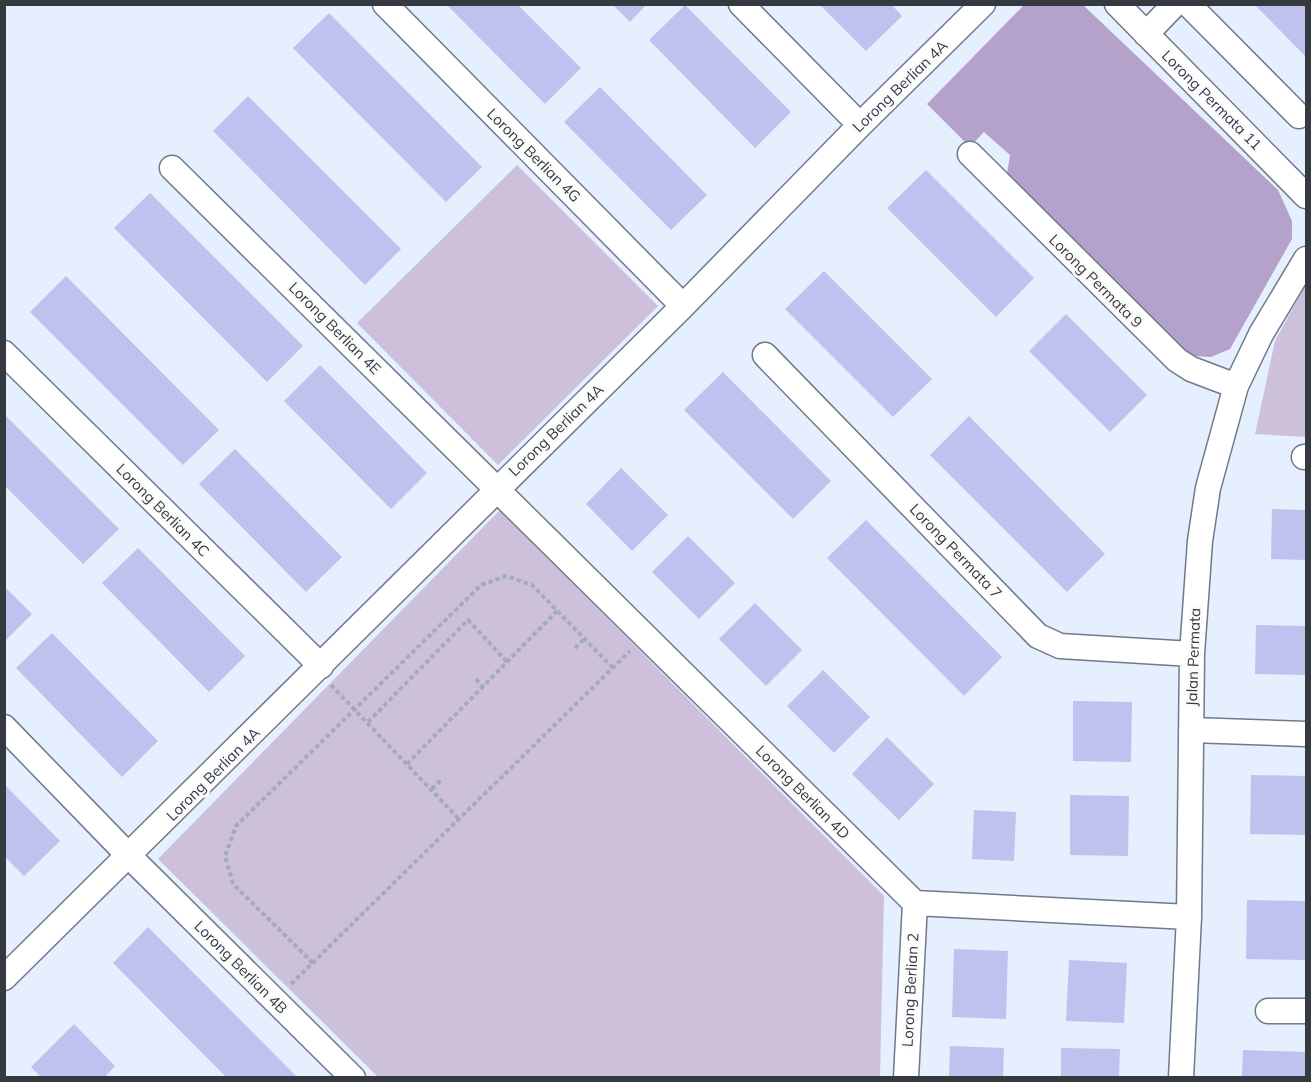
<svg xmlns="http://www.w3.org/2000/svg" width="1311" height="1082" viewBox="0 0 1311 1082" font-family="Mulish,sans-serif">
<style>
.green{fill:#ccc0db}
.forest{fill:#b4a2ca}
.building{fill:#bfc2ee}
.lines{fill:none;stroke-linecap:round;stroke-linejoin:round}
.minor-casing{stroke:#6f7a8a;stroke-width:27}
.path{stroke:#a4acb8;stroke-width:4;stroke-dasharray:4.5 3;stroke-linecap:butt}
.minor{stroke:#fff;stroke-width:24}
.labels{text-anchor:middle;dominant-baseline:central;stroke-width:6;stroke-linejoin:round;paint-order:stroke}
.street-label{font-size:15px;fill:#353a41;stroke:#fbfbfb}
</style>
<rect width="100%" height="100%" fill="#e5effe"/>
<path class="green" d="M517 165 658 306 498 465 357 323Z
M1306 284V437L1255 434 1275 341Z
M500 510 884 896 880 1077H378L158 859Z"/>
<path class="forest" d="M1024 5H1083L1278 190 1292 221V239L1230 349 1211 357 1191 356 1007 174 1010 155 984 132 970 147 927 104Z"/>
<path class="building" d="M446 4H517L581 68 545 104Z
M612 4H647L630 22Z
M819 4H891L902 16 866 51Z
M1254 4H1306V57Z
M685 5 791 112 755 148 649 40Z
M329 13 482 167 446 202 293 48Z
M600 87 707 195 671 230 564 122Z
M248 96 401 249 365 285 213 131Z
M926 170 1034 278 996 317 887 208Z
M150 193 303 346 267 382 114 228Z
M824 271 932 379 893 417 785 309Z
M66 276 219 430 183 465 30 312Z
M1066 314 1147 395 1110 432 1029 351Z
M320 365 427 473 391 509 284 401Z
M723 372 831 481 793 519 684 410Z
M4 414 119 529 83 564 4 485Z
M969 416 1105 554 1067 592 930 455Z
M235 449 342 557 306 592 199 484Z
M621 468 668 515 632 551 586 504Z
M1272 509 1306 510V560L1271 559Z
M866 520 1002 657 964 696 827 558Z
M688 536 735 583 699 619 652 572Z
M138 548 245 656 209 692 102 583Z
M4 586 32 614 4 642Z
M755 603 802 650 766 686 719 639Z
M1256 625 1306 626V675L1255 674Z
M52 633 158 741 122 777 16 668Z
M823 670 870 717 834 753 787 706Z
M1073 701 1132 702 1131 762 1073 761Z
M887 737 934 784 899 820 852 774Z
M1251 775 1306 776V835L1250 834Z
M4 784 60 841 24 876 4 856Z
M1070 795 1129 796 1128 856 1070 855Z
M974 810 1016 812 1014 861 972 859Z
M1247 900 1306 901V960L1246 959Z
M148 927 298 1078H227L113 963Z
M954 949 1008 951 1006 1019 952 1017Z
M1069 960 1127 963 1124 1023 1066 1021Z
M74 1024 115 1066 104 1078H42L31 1067Z
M950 1046 1004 1048 1003 1078H949Z
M1061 1048 1120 1049 1119 1078H1061Z
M1243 1050 1306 1052V1078H1242Z"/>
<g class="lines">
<g class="minor-casing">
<path id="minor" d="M385 4 683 306
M741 4 860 125
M1117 4 1306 196
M1188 4 1299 116
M1146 34 1175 4
M970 154 1177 360 1191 369 1236 386
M172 168 915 903 1189 917
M4 353 321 666
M765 355 1038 636 1060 646 1192 654
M1304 457H1306
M4 727 130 857 353 1078
M1191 730 1306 734
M4 978 683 306 860 125 983 4
M1268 1011H1306
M906 1078 915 903
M1181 1078 1189 917 1192 654 1200 541 1208 488 1236 386 1261 334 1306 259"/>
</g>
<path class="path" d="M575 648 584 639
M476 679 483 687
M331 685 459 819
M368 722 468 620 507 662
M407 764 557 611
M432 789 441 780
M313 963 233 884 225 856 236 826 481 585 506 576 532 585 613 668
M291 984 630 651"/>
<use href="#minor" class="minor"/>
</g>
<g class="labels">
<g class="street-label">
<text transform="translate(900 86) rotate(-44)">Lorong Berlian 4A</text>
<text transform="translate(1212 100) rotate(45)">Lorong Permata 11</text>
<text transform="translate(534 155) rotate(45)">Lorong Berlian 4G</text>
<text transform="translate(1096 281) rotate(45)">Lorong Permata 9</text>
<text transform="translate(335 328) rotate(45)">Lorong Berlian 4E</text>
<text transform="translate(556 430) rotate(-44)">Lorong Berlian 4A</text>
<text transform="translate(163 510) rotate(45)">Lorong Berlian 4C</text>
<text transform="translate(956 551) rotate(46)">Lorong Permata 7</text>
<text transform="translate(1193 657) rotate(-88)">Jalan Permata</text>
<text transform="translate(213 774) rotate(-45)">Lorong Berlian 4A</text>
<text transform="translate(803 792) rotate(45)">Lorong Berlian 4D</text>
<text transform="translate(241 967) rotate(45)">Lorong Berlian 4B</text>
<text transform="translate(910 990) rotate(-87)">Lorong Berlian 2</text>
</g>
</g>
<rect width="1311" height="1082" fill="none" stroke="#353a41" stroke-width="12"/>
</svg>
